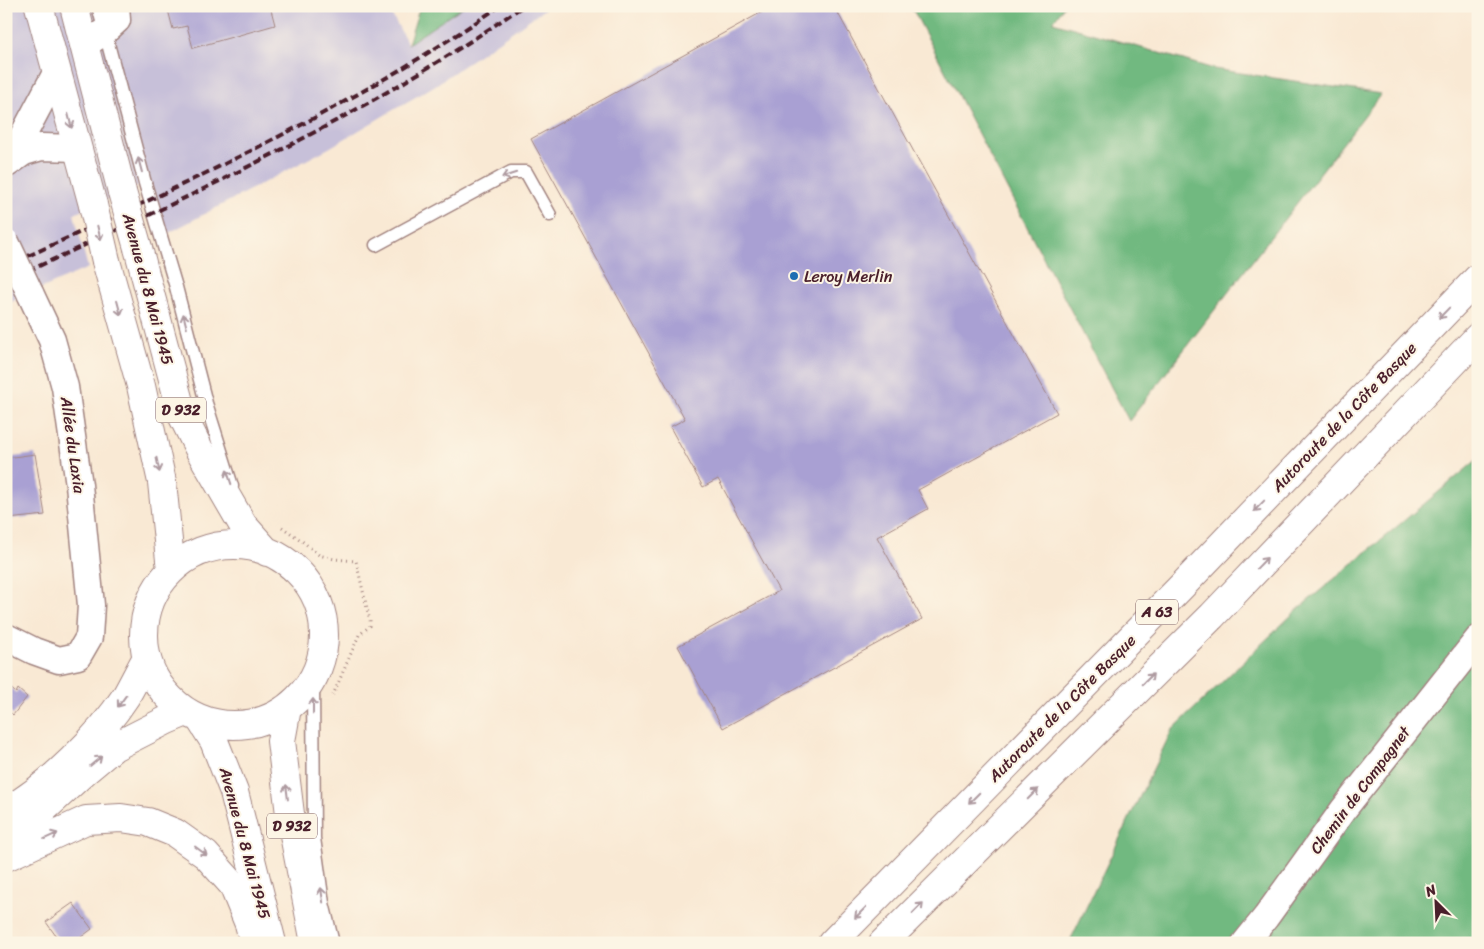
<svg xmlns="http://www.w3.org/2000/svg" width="1484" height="949" viewBox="0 0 1484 949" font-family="Sriracha,sans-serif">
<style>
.industrial{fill:#c7c0d9}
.forest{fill:#71b980;stroke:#5e6c56}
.building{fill:#a9a0d3}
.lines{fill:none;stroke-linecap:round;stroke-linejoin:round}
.lane-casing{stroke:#a28480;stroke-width:15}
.street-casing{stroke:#a28480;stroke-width:29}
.primary-casing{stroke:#a28480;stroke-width:30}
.highway-casing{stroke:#a28480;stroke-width:30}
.path{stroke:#a28480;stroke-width:3;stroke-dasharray:1 4;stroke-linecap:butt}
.lane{stroke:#fff;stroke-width:12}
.street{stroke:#fff;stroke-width:26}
.primary{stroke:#fff;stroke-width:28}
.highway{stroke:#fff;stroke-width:28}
.rail{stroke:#4a1f2b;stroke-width:4;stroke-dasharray:8 4;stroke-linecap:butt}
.street-bridge-casing{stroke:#a28480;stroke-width:29;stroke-linecap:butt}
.primary-bridge-casing{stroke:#a28480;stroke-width:30;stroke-linecap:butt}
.street-bridge{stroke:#fff;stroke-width:26}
.primary-bridge{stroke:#fff;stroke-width:28}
.oneway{stroke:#ae9aa0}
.poi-dot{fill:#1f6fb2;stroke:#fcf5e5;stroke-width:2}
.labels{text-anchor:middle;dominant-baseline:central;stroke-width:4;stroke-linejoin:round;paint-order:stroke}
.shield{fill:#fcf5e5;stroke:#7f5f63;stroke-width:1}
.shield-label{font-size:15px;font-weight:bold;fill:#4a1f2b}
.poi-label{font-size:16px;fill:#4a1f2b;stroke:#fcf5e5;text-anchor:start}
.street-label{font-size:16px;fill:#4a1f2b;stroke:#fcf5e5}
</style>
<rect width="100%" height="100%" fill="#fcf5e5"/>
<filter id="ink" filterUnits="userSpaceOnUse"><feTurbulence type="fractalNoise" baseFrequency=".02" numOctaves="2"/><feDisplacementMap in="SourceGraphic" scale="10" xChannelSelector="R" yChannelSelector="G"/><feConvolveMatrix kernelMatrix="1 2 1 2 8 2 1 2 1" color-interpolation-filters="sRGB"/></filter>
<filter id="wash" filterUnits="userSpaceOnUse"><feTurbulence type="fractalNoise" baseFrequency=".0096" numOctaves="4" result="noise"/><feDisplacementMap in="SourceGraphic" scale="20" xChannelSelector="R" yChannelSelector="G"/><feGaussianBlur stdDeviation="1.12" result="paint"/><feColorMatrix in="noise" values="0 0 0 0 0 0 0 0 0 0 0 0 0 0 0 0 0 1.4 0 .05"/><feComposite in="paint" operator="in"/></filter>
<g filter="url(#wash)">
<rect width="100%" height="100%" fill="#f9e9d4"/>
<path class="industrial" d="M6 6H387L408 44 464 6H549L434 86 329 148 161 237 149 181 74 214 88 268 6 304Z"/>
<path class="forest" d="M420 6H464L408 44Z
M911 6H1064L1053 22 1214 69 1381 94 1129 421Z
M1478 459V943H1069L1172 730 1298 609Z"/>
<g id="blocks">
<path class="building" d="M167 6H270L275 25 193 48 187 26 173 29Z
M773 6H834L1057 413 918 490 928 509 877 537 922 619 723 728 678 646 779 591 718 479 703 487 670 427 685 419 531 139Z
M35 454 45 515 8 519 6 508V458Z
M6 684 16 693 18 689 27 697 13 715 6 708Z
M73 903 92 929 73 943H61L46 922Z"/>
</g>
</g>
<g filter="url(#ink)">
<use href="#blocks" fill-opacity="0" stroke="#a28480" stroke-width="1"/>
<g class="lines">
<g class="lane-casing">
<path id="lane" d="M98 6 145 183 176 287 206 403 232 486
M376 245 511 172H526L550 215
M313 679 314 838 323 903 333 943"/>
</g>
<g class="street-casing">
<path id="street" d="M84 45 104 32 117 20 116 6
M9 162 57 71
M7 164 24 152 41 147 77 148
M6 637 34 651 59 660 78 656 89 637 91 605 79 485 65 387 52 340 30 293
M1245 943 1266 917 1343 810 1478 639"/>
</g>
<g class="primary-casing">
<path id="primary" d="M39 6 93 205
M74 6 122 192
M138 248 183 417 200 451 243 525 267 552
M106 261 141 386 162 482 171 570
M144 635a90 90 0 1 1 180 0a90 90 0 1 1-180 0Z
M287 708 281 741 290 814 315 943
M200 719 214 741 234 792 272 943"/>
</g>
<g class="highway-casing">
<path id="highway" d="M6 811C48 788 100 736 126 696 133 684 139 671 146 659
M6 839 46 807 84 772 114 747 167 720 186 712
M6 857 86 820 121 818 148 822 175 833 206 855 233 885 249 924 254 943
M832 943 1180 588 1478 278
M883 943 1212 616 1478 337"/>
</g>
<path class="path" d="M282 527 302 541 319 555 334 559 356 561 370 621V626L359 635 333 695"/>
<use href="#lane" class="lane"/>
<use href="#street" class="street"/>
<use href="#primary" class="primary"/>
<use href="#highway" class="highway"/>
<path class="rail" d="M6 266C175 189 346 112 500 6
M6 281C184 200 362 118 523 6"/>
<g class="street-bridge-casing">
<path id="street-bridge" d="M6 242 30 293"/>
</g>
<g class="primary-bridge-casing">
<path id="primary-bridge" d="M122 192 138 248
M93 205 106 261"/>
</g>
<use href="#street-bridge" class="street-bridge"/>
<use href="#primary-bridge" class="primary-bridge"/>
</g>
<defs><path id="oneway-shaft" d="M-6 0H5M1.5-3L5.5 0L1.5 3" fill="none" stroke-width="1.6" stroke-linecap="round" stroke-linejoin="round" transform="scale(1.25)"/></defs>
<g class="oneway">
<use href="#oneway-shaft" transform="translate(70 121) rotate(76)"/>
<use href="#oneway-shaft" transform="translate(140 165) rotate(-105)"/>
<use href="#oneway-shaft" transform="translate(509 175) rotate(162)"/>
<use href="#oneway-shaft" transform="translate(99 233) rotate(77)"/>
<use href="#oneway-shaft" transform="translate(119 308) rotate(75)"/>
<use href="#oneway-shaft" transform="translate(1444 313) rotate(134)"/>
<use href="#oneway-shaft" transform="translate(185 321) rotate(-104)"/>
<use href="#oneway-shaft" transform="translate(158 465) rotate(78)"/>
<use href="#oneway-shaft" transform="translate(229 477) rotate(-108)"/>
<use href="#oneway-shaft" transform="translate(1259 506) rotate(134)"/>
<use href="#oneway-shaft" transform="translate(1262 563) rotate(-46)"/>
<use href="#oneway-shaft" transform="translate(1148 679) rotate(-45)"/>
<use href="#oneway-shaft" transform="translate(122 701) rotate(126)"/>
<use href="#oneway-shaft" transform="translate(313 706) rotate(-90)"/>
<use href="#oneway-shaft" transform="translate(96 761) rotate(-40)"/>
<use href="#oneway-shaft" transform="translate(287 792) rotate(-97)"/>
<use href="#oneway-shaft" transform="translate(1033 794) rotate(-45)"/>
<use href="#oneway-shaft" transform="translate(974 798) rotate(135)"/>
<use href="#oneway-shaft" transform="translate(51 836) rotate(-24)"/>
<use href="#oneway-shaft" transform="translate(201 851) rotate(37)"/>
<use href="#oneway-shaft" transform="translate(322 895) rotate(-99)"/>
<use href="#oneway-shaft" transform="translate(918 908) rotate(-45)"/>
<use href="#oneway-shaft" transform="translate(860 913) rotate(135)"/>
</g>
</g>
<circle class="poi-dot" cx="794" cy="276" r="5"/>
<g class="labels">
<g class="shield">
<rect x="156" y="397.5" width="50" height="25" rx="4"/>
<rect x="1136" y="599.5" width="42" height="25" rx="4"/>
<rect x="267" y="813.5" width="50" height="25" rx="4"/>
</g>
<g class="shield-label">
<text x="181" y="410">D 932</text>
<text x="1157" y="612">A 63</text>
<text x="292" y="826">D 932</text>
</g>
<g class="poi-label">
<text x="804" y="276">Leroy Merlin</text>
</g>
<g class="street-label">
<text transform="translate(148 289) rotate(75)">Avenue du 8 Mai 1945</text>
<text transform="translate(1344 417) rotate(-46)">Autoroute de la Côte Basque</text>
<text transform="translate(73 445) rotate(82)">Allée du Laxia</text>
<text transform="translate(1062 708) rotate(-45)">Autoroute de la Côte Basque</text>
<text transform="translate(1360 790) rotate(-53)">Chemin de Compagnet</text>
<text transform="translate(245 843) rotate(75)">Avenue du 8 Mai 1945</text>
</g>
</g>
<rect width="1484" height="949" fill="none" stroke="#fcf5e5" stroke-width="25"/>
<g transform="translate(1436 902) rotate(336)" stroke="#fcf5e5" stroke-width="4" paint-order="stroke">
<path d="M0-4L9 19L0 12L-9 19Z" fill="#4a1f2b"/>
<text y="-8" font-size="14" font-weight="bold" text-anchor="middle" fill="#4a1f2b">N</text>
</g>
</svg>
